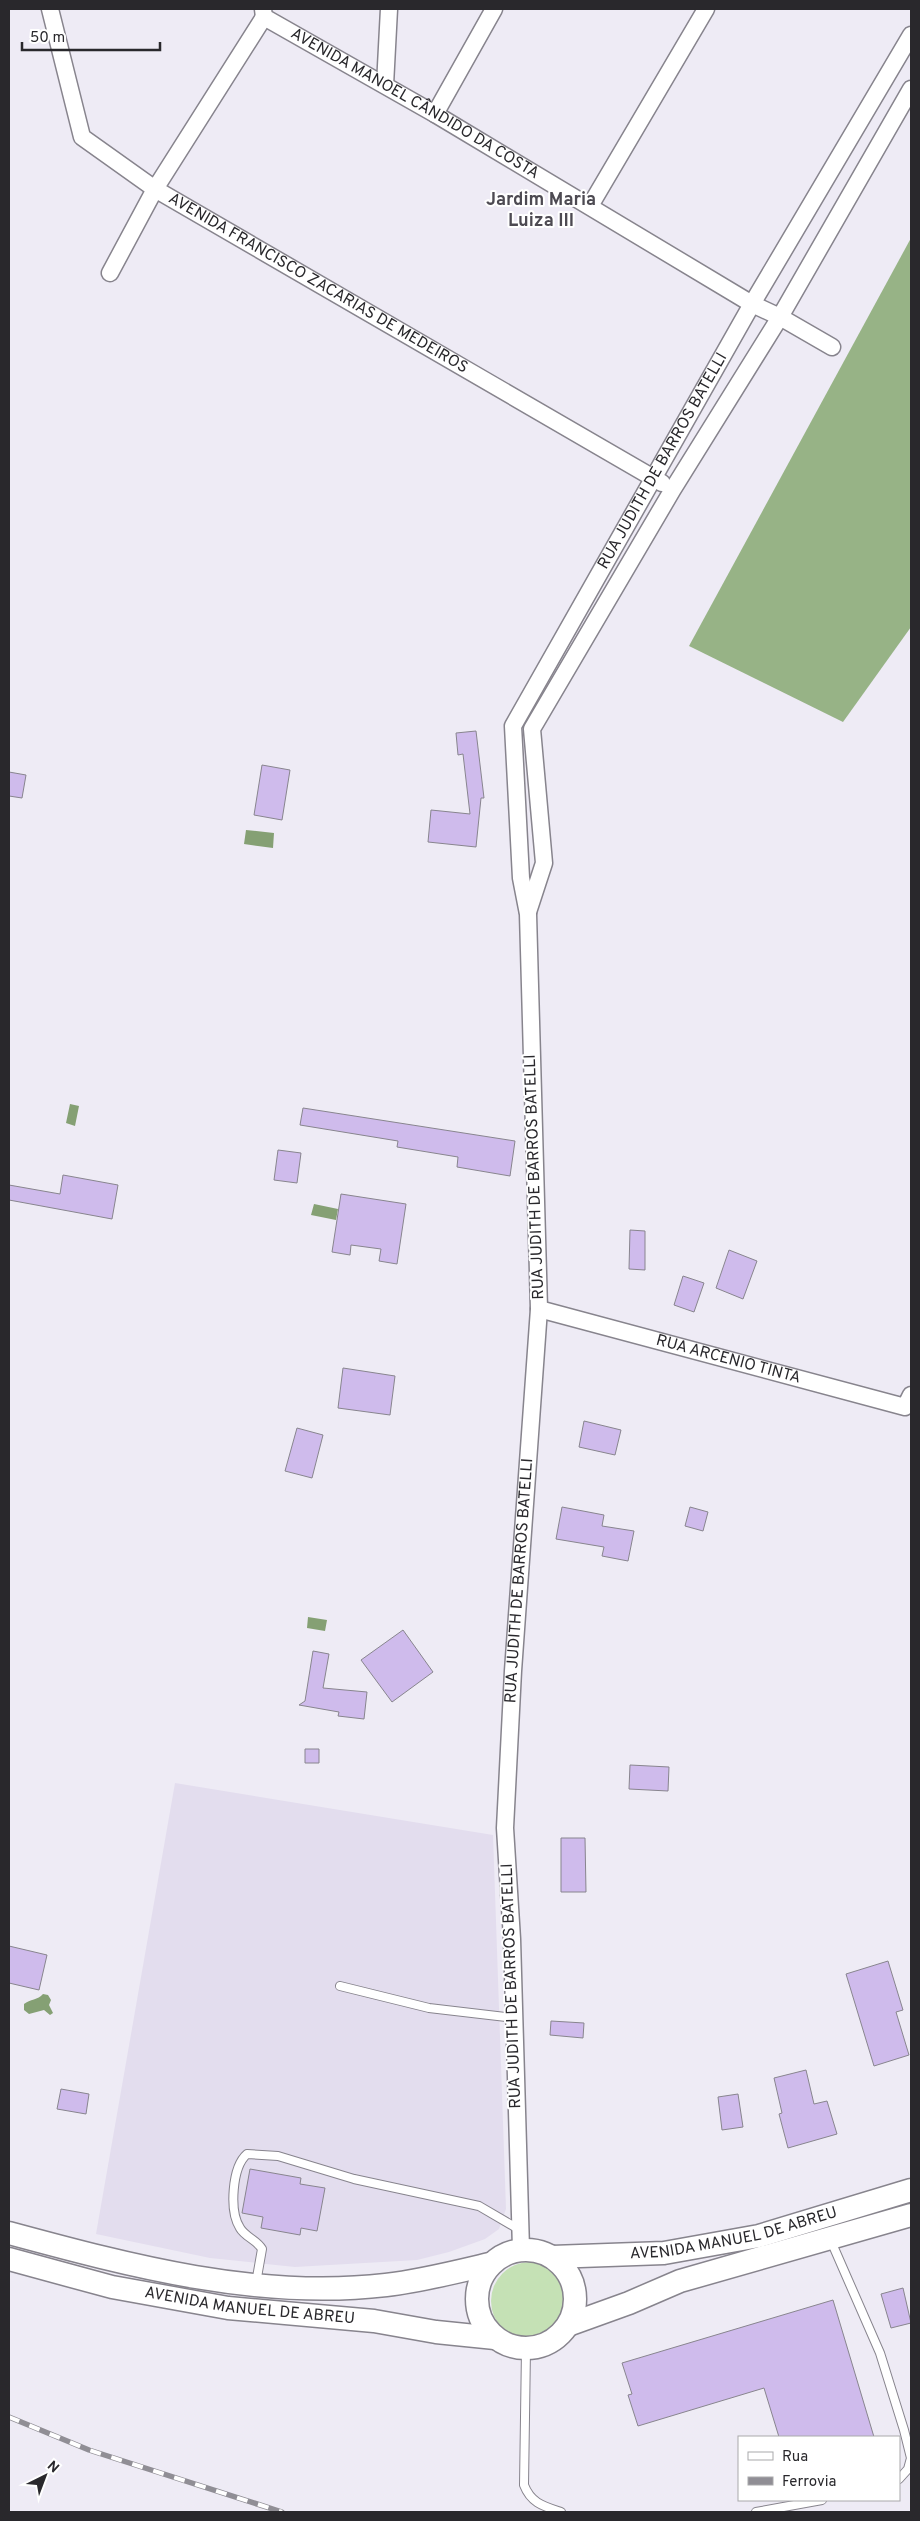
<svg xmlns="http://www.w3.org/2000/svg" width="920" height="2521" viewBox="0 0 920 2521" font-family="Overpass,sans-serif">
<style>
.built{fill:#e3ddee}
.green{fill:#c5e1b5}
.forest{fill:#97b386}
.water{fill:#85a074}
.building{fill:#cfbbec;stroke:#88858e}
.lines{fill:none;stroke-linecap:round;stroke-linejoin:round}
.lane-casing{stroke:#87848d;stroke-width:10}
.street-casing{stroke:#87848d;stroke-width:19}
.secondary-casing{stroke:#87848d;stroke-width:25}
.lane{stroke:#fff;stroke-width:8}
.street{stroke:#fff;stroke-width:16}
.secondary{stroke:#fff;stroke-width:22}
.rail-casing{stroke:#908e95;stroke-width:5.5}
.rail{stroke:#fff;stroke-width:4;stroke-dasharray:11;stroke-linecap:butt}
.labels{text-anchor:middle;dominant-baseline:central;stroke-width:4;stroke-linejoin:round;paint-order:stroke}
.street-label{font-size:16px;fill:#29282c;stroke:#fff}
.neighbourhood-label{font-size:18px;font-weight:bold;fill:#4d4a52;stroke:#fff}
</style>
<rect width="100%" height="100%" fill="#eeebf5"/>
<path class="built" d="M175 1783 493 1835 506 2209 499 2229 485 2239 449 2252 417 2260 295 2267 210 2258 96 2234Z"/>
<path class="green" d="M491 2301a39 39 0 1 1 78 0a39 39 0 1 1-78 0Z"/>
<path class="forest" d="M911 238V627L843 722 689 646Z"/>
<path class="water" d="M246 830 274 833 273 848 244 844Z
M70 1104 79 1106 75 1126 66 1123Z
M314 1204 338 1209 336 1220 311 1215Z
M308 1617 327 1620 325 1631 307 1628Z
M43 1994 48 1995 51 2000 49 2005 53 2013 50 2015 44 2010 29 2014 24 2010V2004C30 1999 38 2000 43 1994Z"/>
<path class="building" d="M476 731 484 798H481L476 847 428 842 431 810 470 814 463 754 458 755 456 733Z
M262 765 290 770 282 820 254 815Z
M9 772 26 775 22 798 9 796Z
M303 1108 515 1141 510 1176 457 1167 458 1157 397 1147 398 1141 300 1125Z
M278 1150 301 1153 297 1183 274 1180Z
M63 1175 118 1185 112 1219 9 1200V1185L60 1194Z
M341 1194 406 1204 397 1264 379 1261 381 1249 351 1245 350 1255 332 1252Z
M630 1230 645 1231V1270L629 1269Z
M729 1250 757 1261 743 1299 716 1288Z
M683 1276 704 1283 694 1312 674 1305Z
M343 1368 395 1376 390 1415 338 1408Z
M584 1421 621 1430 615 1455 579 1447Z
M297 1428 323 1435 312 1478 285 1471Z
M562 1507 604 1515 602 1526 634 1531 628 1561 602 1556 604 1547 556 1539Z
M690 1507 708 1512 703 1531 685 1526Z
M403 1630 433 1672 392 1702 361 1660Z
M313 1651 329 1654 323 1688 367 1692 364 1719 338 1716 339 1712 299 1705 305 1701Z
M305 1749H319V1763H305Z
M630 1765 669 1767 668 1791 629 1789Z
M561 1838H585L586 1892H561Z
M9 1946 47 1955 39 1990 9 1983Z
M888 1961 903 2010 896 2012 909 2055 874 2066 846 1974Z
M551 2021 584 2023 583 2038 550 2035Z
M806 2070 814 2104 827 2101 837 2134 788 2148 779 2114 782 2113 774 2078Z
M61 2089 89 2094 86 2114 57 2109Z
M738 2094 743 2127 722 2130 718 2097Z
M250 2169 301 2178 300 2184 325 2188 317 2231 301 2228 300 2235 261 2228 263 2217 242 2213Z
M903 2288 911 2323 891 2328 881 2294Z
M833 2300 874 2437H779L764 2388 638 2426 628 2395 632 2394 622 2363Z"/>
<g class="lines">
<g class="lane-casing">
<path id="lane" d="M340 1986 429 2008 514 2018
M831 2241 880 2353 904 2430 911 2458 908 2469 899 2479
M256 2283 262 2249C257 2240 245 2237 240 2228 229 2211 232 2167 247 2154L278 2156 354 2179 479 2206 520 2230
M526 2349 524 2485C531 2503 543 2506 561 2512
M756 2512 822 2500"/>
</g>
<g class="street-casing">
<g id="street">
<path id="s1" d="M50 9 82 137 155 189 662 483"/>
<path id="s2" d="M263 9 264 17 435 114 752 304 780 317 832 347"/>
<path d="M385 85 389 9"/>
<path d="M435 114 494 9"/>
<path d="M590 206 706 9"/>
<path d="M110 273 155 189 264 17"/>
<path d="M528 912 544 863 532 729 673 489 780 317 911 89"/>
<path id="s3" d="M539 1309 905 1407 911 1395"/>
<path id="s4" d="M521 2249 512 1939 505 1828 513 1671 539 1309 528 914 521 878 513 726 752 304 911 35"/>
</g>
</g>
<g class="secondary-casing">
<g id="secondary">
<path d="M9 2233C131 2266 258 2300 386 2285 421 2281 456 2272 490 2264"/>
<circle cx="526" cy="2299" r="49"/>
<path id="s5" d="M552 2257 664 2253 759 2236 911 2190"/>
<path id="s6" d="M9 2259 112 2287 228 2308 374 2321 436 2332 495 2338"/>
<path d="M568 2325 629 2303 680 2281 911 2215"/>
</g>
</g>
<use href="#lane" class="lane"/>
<use href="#street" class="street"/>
<use href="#secondary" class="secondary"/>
<g class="rail-casing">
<path id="rail" d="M9 2417 89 2450 282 2512"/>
</g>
<use href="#rail" class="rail"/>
</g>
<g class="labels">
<g class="street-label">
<text stroke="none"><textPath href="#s2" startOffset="182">AVENIDA MANOEL CÂNDIDO DA COSTA</textPath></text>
<text stroke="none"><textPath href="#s1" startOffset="410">AVENIDA FRANCISCO ZACARIAS DE MEDEIROS</textPath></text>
<text stroke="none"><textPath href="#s4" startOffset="1830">RUA JUDITH DE BARROS BATELLI</textPath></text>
<text transform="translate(535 1177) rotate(-92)">RUA JUDITH DE BARROS BATELLI</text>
<text stroke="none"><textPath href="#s3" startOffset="196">RUA ARCENIO TINTA</textPath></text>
<text stroke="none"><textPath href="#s4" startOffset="669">RUA JUDITH DE BARROS BATELLI</textPath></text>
<text transform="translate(512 1986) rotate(-92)">RUA JUDITH DE BARROS BATELLI</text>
<text stroke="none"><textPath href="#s5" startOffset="184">AVENIDA MANUEL DE ABREU</textPath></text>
<text stroke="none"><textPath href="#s6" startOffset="246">AVENIDA MANUEL DE ABREU</textPath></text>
</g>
<g class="neighbourhood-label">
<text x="541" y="200">Jardim Maria<tspan x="541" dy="21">Luiza III</tspan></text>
</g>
</g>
<rect width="920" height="2521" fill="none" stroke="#29282c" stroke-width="20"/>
<rect x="738" y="2436" width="162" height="65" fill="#ffffff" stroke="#a9a9ab"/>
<rect x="748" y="2452" width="25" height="8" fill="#ffffff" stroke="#a9a9ab"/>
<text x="782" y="2461" font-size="15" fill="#29282c">Rua</text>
<rect x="748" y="2477" width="25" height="8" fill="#908e95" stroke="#a9a9ab"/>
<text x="782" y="2486" font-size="15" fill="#29282c">Ferrovia</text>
<g transform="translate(45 2476) rotate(42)" stroke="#ffffff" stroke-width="4" paint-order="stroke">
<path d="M0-4L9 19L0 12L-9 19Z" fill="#29282c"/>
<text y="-8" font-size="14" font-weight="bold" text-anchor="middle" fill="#29282c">N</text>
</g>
<path d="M22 42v8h138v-8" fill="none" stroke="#29282c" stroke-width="2.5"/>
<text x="30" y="42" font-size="15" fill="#29282c" stroke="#ffffff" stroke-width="4" paint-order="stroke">50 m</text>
</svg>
